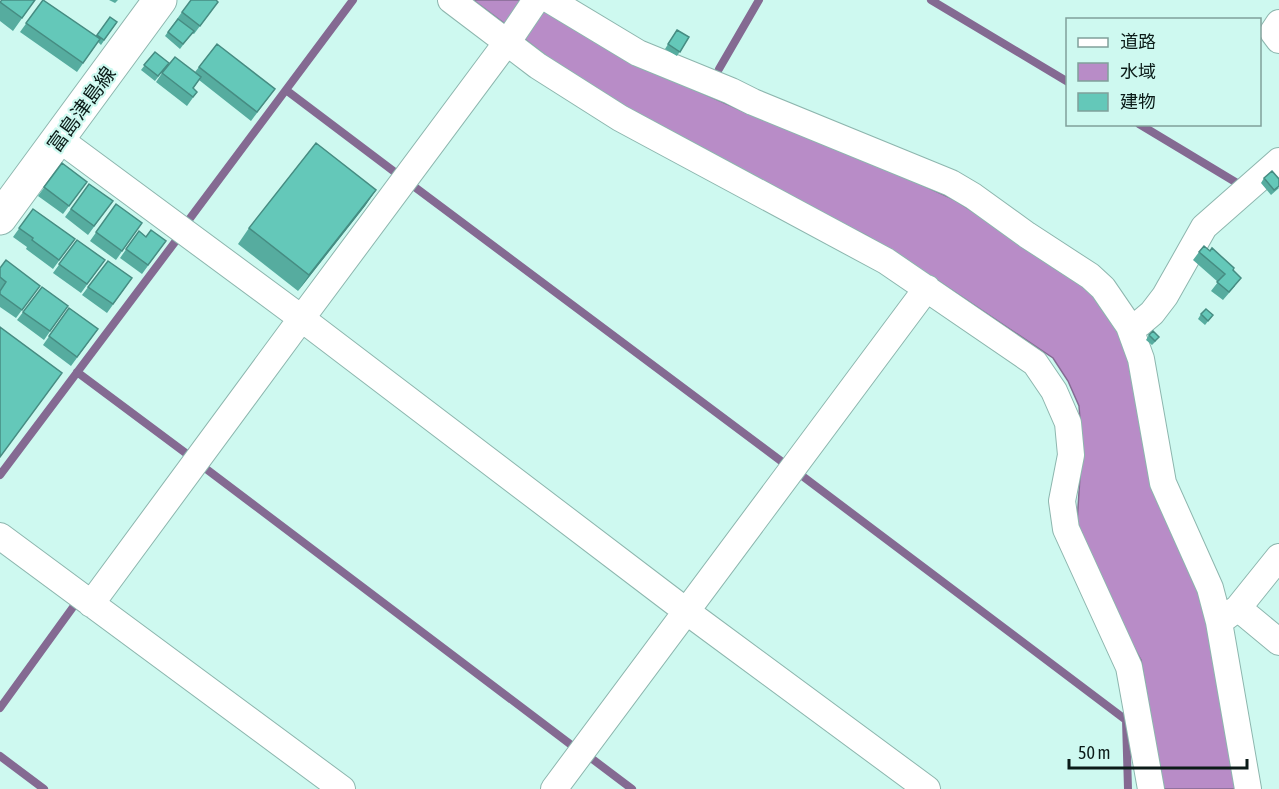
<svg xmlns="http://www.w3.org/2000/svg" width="1279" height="789" viewBox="0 0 1279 789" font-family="'Asap Condensed','Noto Sans JP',sans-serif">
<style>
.water{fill:#b88cc7;stroke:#846a92;stroke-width:1.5}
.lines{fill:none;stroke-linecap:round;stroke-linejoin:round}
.stream{stroke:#846a92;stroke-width:8}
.street-casing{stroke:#8db6ae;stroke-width:28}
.secondary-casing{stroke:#8db6ae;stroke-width:35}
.street{stroke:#fff;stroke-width:26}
.secondary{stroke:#fff;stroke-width:33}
.wall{fill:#56ac9f}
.shaded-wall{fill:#468c82}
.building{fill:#64c8b9;stroke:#468c82;stroke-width:1.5}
.labels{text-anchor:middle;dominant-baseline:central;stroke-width:4.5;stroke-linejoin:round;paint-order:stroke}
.street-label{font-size:20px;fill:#0b1b18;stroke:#cef9f0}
</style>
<rect width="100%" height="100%" fill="#cef9f0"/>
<path class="water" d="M473 0H533L641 66 745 112 909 179 955 200 1045 258 1088 288 1110 316 1136 367 1200 586 1238 789H1163L1141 660 1117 617 1077 523 1082 446 1079 406 1068 381 1053 358 938 281 867 236 720 163 575 79 517 33Z"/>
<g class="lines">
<path class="stream" d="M931 0 1068 82
M719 69 759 0
M286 90 400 176
M1139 124 1237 183
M412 185 785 464
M185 225 353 0
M77 372 191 457
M201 465 574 747
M797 472 1126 720 1128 789
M0 475 178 238
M0 708 76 603 71 600
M587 755 632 789
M0 756 44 789"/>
<g class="street-casing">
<path id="street" d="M451 0 538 66 620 118 886 261 1035 363 1054 391 1068 423 1071 455 1062 501 1066 529 1129 667 1151 789
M550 0 638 53 731 91 753 102 951 183 973 196 1027 235 1090 276 1103 288 1129 326
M1279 23 1273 32 1279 40
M59 139 293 312 686 611 927 789
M0 536 342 789
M1279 557 1238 608 1279 642
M91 604 301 319 513 34 536 0
M1238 608 1219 622 1210 588 1163 483 1141 359 1129 326 1139 324 1152 313 1165 296 1204 227 1279 161
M1219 622 1248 789
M554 789 927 288"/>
</g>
<g class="secondary-casing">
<path id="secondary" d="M0 218 160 0"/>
</g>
<use href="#street" class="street"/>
<use href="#secondary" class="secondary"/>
</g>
<path class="wall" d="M2 0H35L13 31 0 21V3Z
M43 0 96 37 110 17 117 22 101 45 98 42 77 72 20 32Z
M109 0H118L115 3Z
M212 10 194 34 192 33 180 49 165 36 182 12Z
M677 30 689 37 677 56 665 49Z
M217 44 269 97 251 121 199 80 193 89 197 92 187 106 156 82 162 73 195 72Z
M155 52 169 63 155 81 141 70Z
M62 163 87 182 63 214 38 196Z
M1264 178 1279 188 1271 195 1261 183Z
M89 184 113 201 88 235 65 217Z
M376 190 365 206 298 291 238 244 249 228Z
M116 204 142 223 116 260 90 241Z
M33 209 75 239 53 269 26 249 27 247 13 237Z
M139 231 146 237 166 241 142 274 120 258Z
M77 240 105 260 81 293 53 273Z
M1199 252 1233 270 1235 286 1223 300 1211 291 1218 282 1193 260Z
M108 261 132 278 107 313 82 295Z
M0 268 40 286 16 318 0 307Z
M42 287 68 306 44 340 17 320Z
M69 308 98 329 71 366 43 345Z
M1201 314 1213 315 1205 325 1198 319Z
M1149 335 1156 341 1152 345 1146 340Z"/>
<path class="shaded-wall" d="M376 190 365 206 298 291 309 275Z"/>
<path class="building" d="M2 0H35L22 18 0 2Z
M43 0 100 39 83 63 26 23Z
M191 0H216L218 2 200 26 182 12Z
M110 17 117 22 104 40 97 35Z
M178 19 194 31 183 44 168 32Z
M677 30 689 37 680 52 668 44Z
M217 44 275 89 257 112 199 67Z
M155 52 169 63 158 76 144 65Z
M175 57 201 77 193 88 197 92 193 97 162 73Z
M316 143 376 190 309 275 249 228Z
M62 163 87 182 69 206 44 187Z
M1272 171 1279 179V186L1274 190 1264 178Z
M89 184 113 201 94 226 71 209Z
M116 204 142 223 122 251 96 232Z
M33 209 75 239 59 260 32 240 33 238 19 228Z
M151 230 166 241 148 265 126 249 139 231 146 237Z
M77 240 105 260 87 284 59 264Z
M1204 246 1210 251 1212 248 1234 268 1233 270 1241 278 1229 292 1217 282 1225 274 1199 252Z
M6 260 40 286 22 310 0 294V291L6 282 0 277V268Z
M108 261 132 278 113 304 88 287Z
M42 287 68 306 50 331 23 312Z
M69 308 98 329 77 357 49 336Z
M1206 309 1213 315 1208 321 1201 314Z
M0 327 62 373 0 457Z
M1153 331 1159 337 1155 341 1149 335Z"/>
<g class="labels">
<g class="street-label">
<text transform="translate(81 109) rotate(-54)">富島津島線</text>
</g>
</g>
<rect x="1066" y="18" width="195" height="108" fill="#cef9f0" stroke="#80a09a" stroke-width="1.5"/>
<rect x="1078" y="38" width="30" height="9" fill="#ffffff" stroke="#80a09a" stroke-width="1.5"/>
<text x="1120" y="48" font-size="18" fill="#0b1b18">道路</text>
<rect x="1078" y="63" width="30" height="18" fill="#b88cc7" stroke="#80a09a" stroke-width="1.5"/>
<text x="1120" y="78" font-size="18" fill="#0b1b18">水域</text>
<rect x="1078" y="93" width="30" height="18" fill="#64c8b9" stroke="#80a09a" stroke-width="1.5"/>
<text x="1120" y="108" font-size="18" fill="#0b1b18">建物</text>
<path d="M1069 759v9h178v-9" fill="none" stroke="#0b1b18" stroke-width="3"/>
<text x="1078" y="759" font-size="18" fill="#0b1b18" stroke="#cef9f0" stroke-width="4.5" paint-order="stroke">50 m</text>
</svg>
